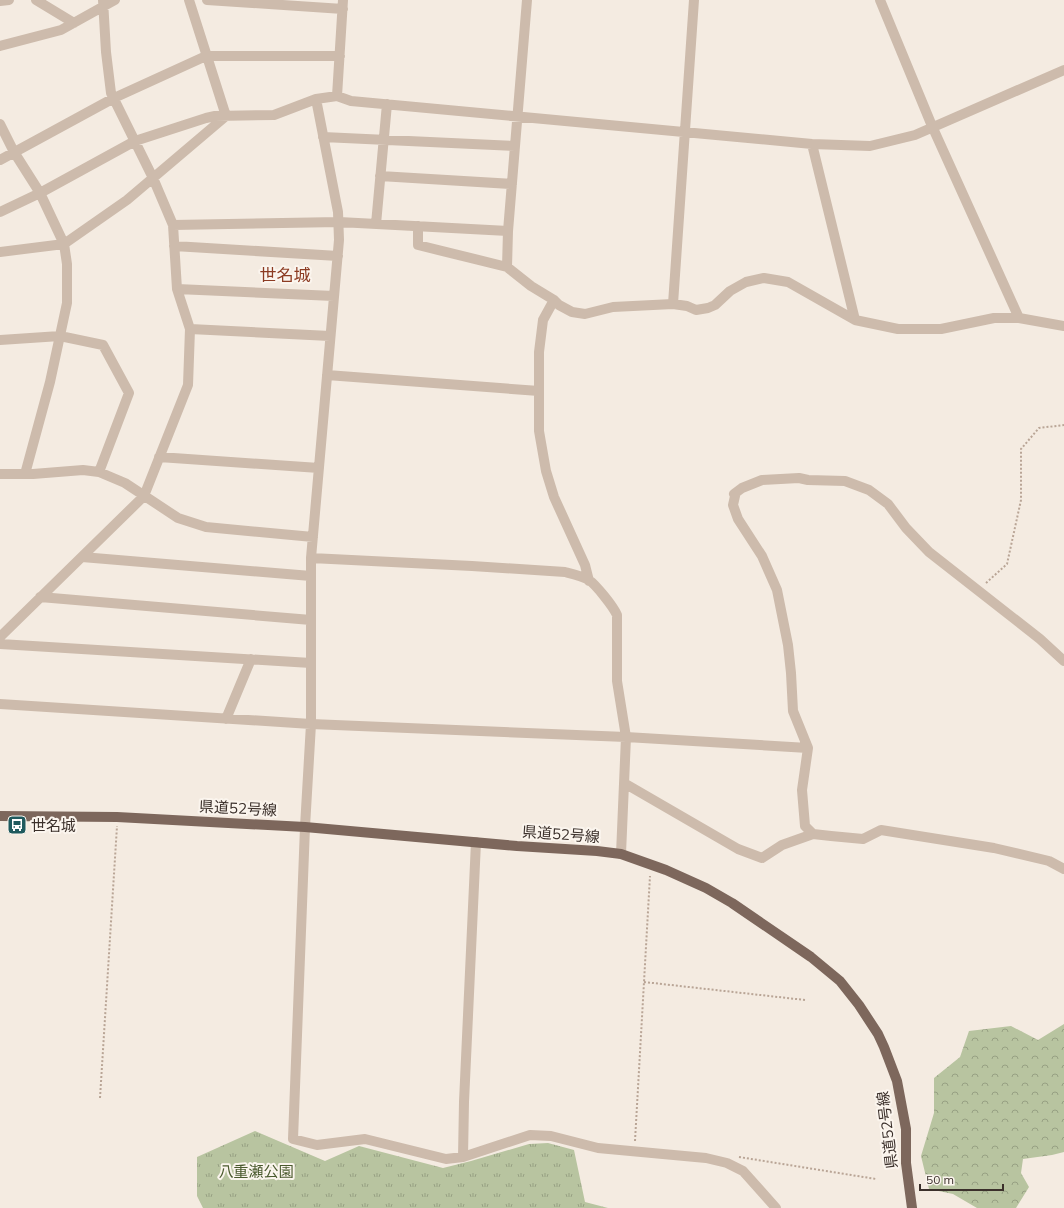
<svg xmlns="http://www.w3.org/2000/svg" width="1064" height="1208" viewBox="0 0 1064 1208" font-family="Mulish,'Noto Sans JP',sans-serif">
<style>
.forest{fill:url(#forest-crowns)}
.park{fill:url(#park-tufts)}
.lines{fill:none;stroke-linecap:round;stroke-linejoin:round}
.path{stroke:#b9a596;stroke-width:2;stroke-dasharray:2 2;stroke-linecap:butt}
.minor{stroke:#cdbbac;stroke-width:10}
.major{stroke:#7d675c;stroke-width:10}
.labels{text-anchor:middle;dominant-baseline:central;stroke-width:4;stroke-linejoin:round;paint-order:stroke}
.street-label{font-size:15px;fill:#3b302b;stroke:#fbf5ee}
.poi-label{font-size:15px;fill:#3b302b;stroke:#fbf5ee;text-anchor:start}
.park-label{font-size:15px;fill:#4a5a2e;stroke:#fbf5ee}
.quarter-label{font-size:17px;fill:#8c3b22;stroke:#fbf5ee}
</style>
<defs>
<pattern id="forest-crowns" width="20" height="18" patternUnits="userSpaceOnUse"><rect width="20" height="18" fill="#b8c4a0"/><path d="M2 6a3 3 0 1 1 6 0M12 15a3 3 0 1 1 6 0" fill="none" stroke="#97a083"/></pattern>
<pattern id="park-tufts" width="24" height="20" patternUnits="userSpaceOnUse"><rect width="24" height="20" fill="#b8c4a0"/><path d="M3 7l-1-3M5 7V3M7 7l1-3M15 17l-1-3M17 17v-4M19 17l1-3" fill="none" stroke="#97a083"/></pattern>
</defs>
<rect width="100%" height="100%" fill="#f4ebe1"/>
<path class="forest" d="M1064 1024V1152L1052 1155 1023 1159 1021 1173 1029 1187 1016 1208H977L953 1194 929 1189 921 1156 934 1113V1078L960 1057 969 1031 1011 1026 1038 1040Z"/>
<path class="park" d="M255 1131 325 1161 359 1146 443 1168 471 1161 529 1144 548 1143 574 1150 585 1202 608 1208H203L197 1196V1157Z"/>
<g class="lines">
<path class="path" d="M986 583 1007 564 1021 500V449L1039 428 1064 425
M644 982 805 1000
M100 1098 117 826
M635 1141 650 876
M739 1157 876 1179"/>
<path class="minor" d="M36 0 74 23
M207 0 343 9
M527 0 508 231 507 267 531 286 554 300 559 305 572 312 585 314 613 307 673 304 687 306 696 310 708 308 715 305 730 291 746 282 764 278 788 282 855 320 898 329H941L994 318H1019L1064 326
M880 0 932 126 1019 318
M0 1 9 0
M0 46 61 30 115 0
M337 96 343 0
M316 99 338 212 339 240 311 558V724L305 827 293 1139 317 1145 365 1139 446 1159 463 1157
M0 124 14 152 40 193 64 244 67 264V303L50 382 25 474
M323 137 515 146
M812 144 855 320
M0 160 114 98 206 56H340
M380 176 512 184
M0 212 40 193 135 141 206 118 215 116 274 115 316 99 337 96 351 101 812 144 870 146 915 135 1064 70
M376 224 387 104
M173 225 339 222 508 231
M418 226V245L507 267
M174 246 338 256
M0 252 64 244 127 200 226 116 189 0
M177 289 334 296
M554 300 543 320 539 352V431L546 471 554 497 585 565 589 581
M673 304 694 0
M190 329 330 336
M0 340 60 336 103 345 129 393 99 472
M327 375 539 391
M159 457 319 468
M0 474H33L83 470 99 472 125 483 178 518 206 527 313 537
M82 557 311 576
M311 558 472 566 565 572C573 574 582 576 589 580 596 585 613 606 617 615V681L626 737 621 854
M40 597 311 620
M0 637 144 496 188 385 190 329 177 289 173 225 153 178 111 93 106 52 103 0
M0 644 311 663
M1064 661 1040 639 929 552 906 528 888 504 869 490 845 481 808 480 799 478 762 480 742 488 734 494 735 496 733 505 738 519 762 556 777 590 788 645 791 673 793 711 808 748 802 790 805 826 813 834 831 836 863 839 881 830 994 848 1049 861 1064 869
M0 704 311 724 626 737 808 748
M226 719 251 659
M624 783 738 849 762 858 782 845 813 834
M476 842 464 1102 463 1157 530 1135 551 1136 598 1148 706 1158 727 1163 743 1171 776 1208"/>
<path class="major" d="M0 816 117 817 305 827 517 846 597 851 621 854 666 870 706 888 732 903 811 957 840 981 859 1005 878 1034 884 1047 897 1081 906 1129V1163L912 1208"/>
</g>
<defs>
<g id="bus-square" transform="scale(1)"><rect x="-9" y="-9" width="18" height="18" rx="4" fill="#1f5a5e" stroke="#fbf5ee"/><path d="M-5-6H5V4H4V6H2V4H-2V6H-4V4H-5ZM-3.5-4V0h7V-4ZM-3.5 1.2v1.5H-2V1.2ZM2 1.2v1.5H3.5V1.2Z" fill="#fff"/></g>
</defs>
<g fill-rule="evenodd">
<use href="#bus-square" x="17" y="825"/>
</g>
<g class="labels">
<g class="street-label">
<text transform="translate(238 808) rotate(3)">県道52号線</text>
<text transform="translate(561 834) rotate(4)">県道52号線</text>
<text transform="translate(887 1130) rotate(-97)">県道52号線</text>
</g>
<g class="poi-label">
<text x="31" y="825">世名城</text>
</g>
<g class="park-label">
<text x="256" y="1171">八重瀬公園</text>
</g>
<g class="quarter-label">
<text x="285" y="274">世名城</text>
</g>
</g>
<path d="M920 1184v6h83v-6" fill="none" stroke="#3b302b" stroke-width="2"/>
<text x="926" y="1184" font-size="12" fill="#3b302b" stroke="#fbf5ee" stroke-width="3" paint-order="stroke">50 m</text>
</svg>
